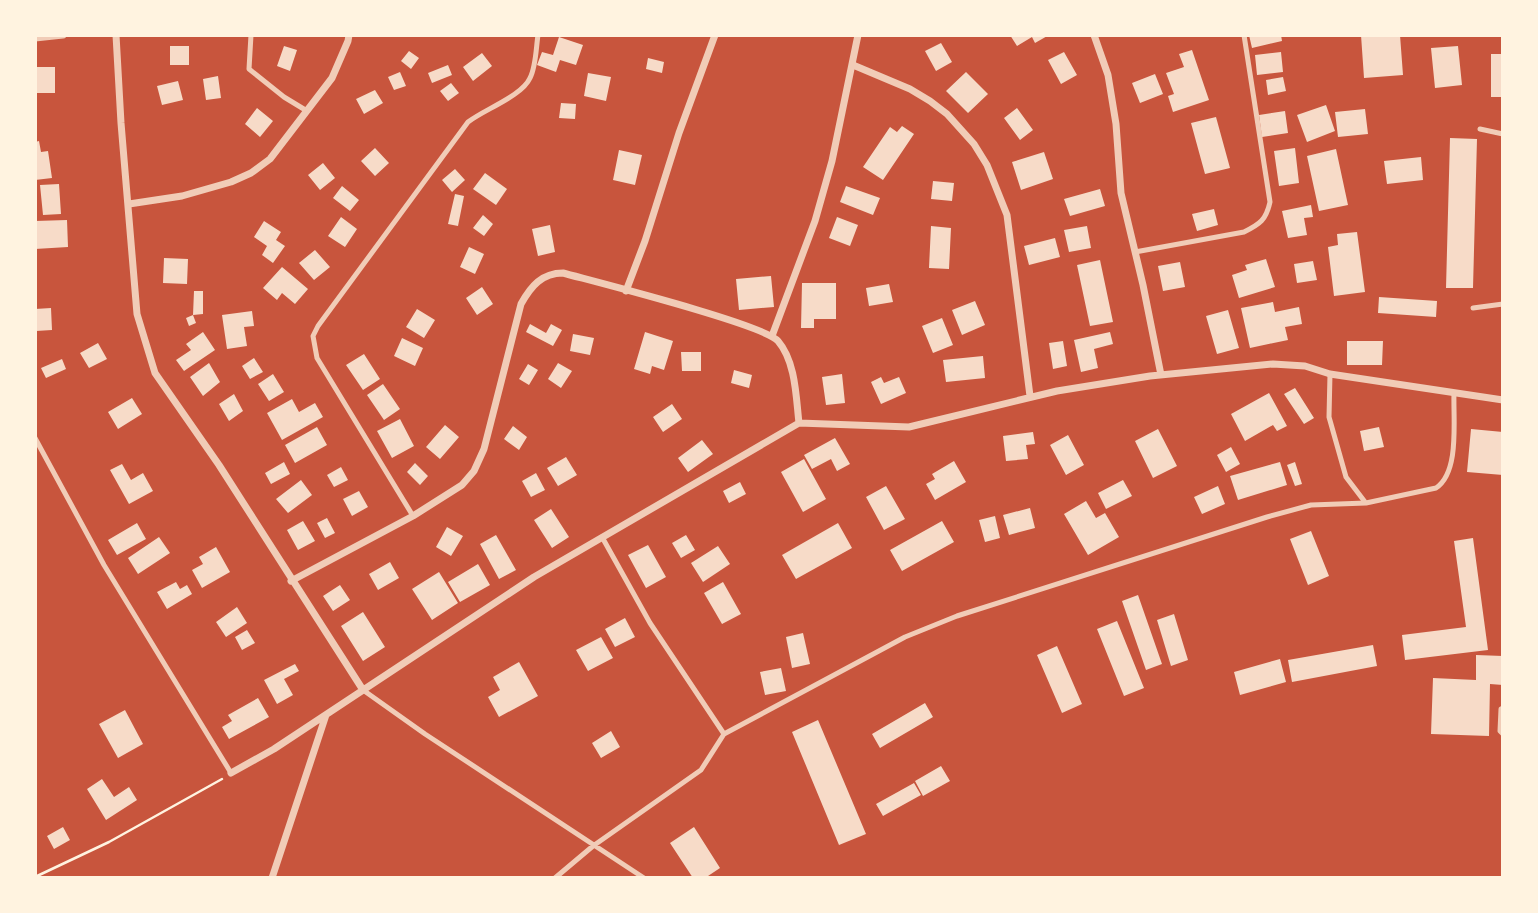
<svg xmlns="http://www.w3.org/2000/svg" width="1538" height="913" viewBox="0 0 1538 913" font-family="'IBM Plex Serif',serif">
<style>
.building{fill:#f7dbc8}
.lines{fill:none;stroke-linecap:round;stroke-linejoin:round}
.path{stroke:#fff3e0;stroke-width:2.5}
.service{stroke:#f1ccb7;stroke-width:5}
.minor{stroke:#f1ccb7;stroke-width:7}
</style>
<rect width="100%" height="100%" fill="#c8553d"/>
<path class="building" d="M1010 35H1049L1035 43 1032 37 1017 46Z
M1249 35H1281L1282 41 1252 48Z
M1361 35H1400L1403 75 1364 78Z
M559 37 583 45 576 65 560 60 556 72 537 65 542 52 553 55Z
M941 43 952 62 936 71 925 51Z
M170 46H189V65H170Z
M284 46 297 50 290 71 277 66Z
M1458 46 1462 85 1435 88 1431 48Z
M1192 50 1209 100 1173 112 1168 96 1174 94 1166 73 1184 67 1179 54Z
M409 51 419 58 411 69 401 61Z
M1064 52 1077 75 1061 84 1048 60Z
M1281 52 1283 72 1257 75 1255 55Z
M482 53 492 66 473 81 463 67Z
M1491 54H1503V97H1491Z
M648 58 664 62 662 73 646 69Z
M448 65 452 75 432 83 428 73Z
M35 67H55V93H35Z
M400 72 406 86 394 90 388 77Z
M966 72 988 94 968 113 946 91Z
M588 73 611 77 606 101 584 96Z
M1155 74 1163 94 1140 103 1132 83Z
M218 76 221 98 206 100 203 79Z
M1283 77 1286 91 1268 95 1266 80Z
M178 81 183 100 162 105 157 86Z
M451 83 459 93 448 101 440 91Z
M375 90 383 103 364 114 356 99Z
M561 103 576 104 575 119 559 118Z
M1326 105 1335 131 1307 142 1297 115Z
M257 108 273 121 260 137 245 124Z
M1017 108 1033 130 1020 140 1004 118Z
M1365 109 1368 134 1338 137 1335 112Z
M1285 111 1288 133 1262 137 1259 115Z
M1216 117 1230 168 1205 174 1191 123Z
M902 126 914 134 883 180 863 167 890 127 897 132Z
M1450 138 1477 139 1473 288H1446Z
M39 141 41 152 48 151 52 178 35 180V142Z
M375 148 389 163 375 176 361 161Z
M1295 148 1299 183 1279 186 1274 151Z
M1336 149 1348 205 1319 211 1307 156Z
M619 150 642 155 635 185 613 180Z
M1044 152 1053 179 1021 190 1012 162Z
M1421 157 1423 180 1387 184 1384 161Z
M323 163 335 178 320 190 308 175Z
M455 169 465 180 452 192 442 180Z
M485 173 507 189 496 205 473 189Z
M933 181 954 183 952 201 931 199Z
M59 184 61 214 43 215 40 185Z
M342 186 359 200 350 211 333 198Z
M846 186 880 198 873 215 840 202Z
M1100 189 1105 206 1070 216 1064 199Z
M455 194 464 196 458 226 448 224Z
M1311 205 1313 217 1304 218 1307 235 1288 238 1282 211Z
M1214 209 1218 225 1197 231 1192 214Z
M483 215 493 224 484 236 473 228Z
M341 217 357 229 345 247 328 236Z
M837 217 858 225 850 246 829 238Z
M67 220 68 247 35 249V221Z
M264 221 281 232 276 240 285 246 273 263 262 255 267 246 254 237Z
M550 225 555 252 538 256 532 229Z
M931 226 951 228 949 269 929 268Z
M1087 226 1091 248 1069 252 1064 230Z
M1357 232 1365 292 1334 296 1328 247 1338 245 1337 234Z
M1055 238 1060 257 1029 265 1024 246Z
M469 247 484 254 475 274 460 267Z
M315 250 330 267 314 280 299 263Z
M164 258 188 259 187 284 163 283Z
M1266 259 1275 287 1239 298 1232 275 1247 270 1245 265Z
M1100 260 1113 322 1090 326 1077 265Z
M1313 261 1317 280 1297 283 1294 264Z
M1180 262 1185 287 1163 291 1158 266Z
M282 267 308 289 295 304 282 293 277 300 263 288Z
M771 276 774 307 739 310 736 279Z
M802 283H836V319H814V328H801Z
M889 284 893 302 869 306 866 288Z
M482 287 493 304 477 315 466 298Z
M194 291H203V314L193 315 196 323 189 326 186 318 193 315Z
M1379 297 1437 301 1436 317 1378 313Z
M975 301 985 325 962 335 952 310Z
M1273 302 1275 312 1299 307 1302 324 1285 327 1288 340 1250 348 1241 308Z
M51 308 52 330 36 331 35 309Z
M417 309 435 320 424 338 406 327Z
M1228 310 1239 348 1217 354 1206 316Z
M252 311 254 326 244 327 247 346 227 349 222 315Z
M942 318 953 345 933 353 922 326Z
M530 324 546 333 551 324 562 330 553 346 526 332Z
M203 332 215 350 184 371 176 360 191 350 186 344Z
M645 332 673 341 664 370 652 366 650 374 634 369Z
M1110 332 1113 344 1094 349 1098 368 1081 372 1074 340Z
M573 334 594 338 590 355 570 351Z
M402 338 423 348 415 366 394 356Z
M1063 341 1067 366 1053 369 1049 343Z
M1347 341H1383L1382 365H1347Z
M98 343 107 359 89 368 80 353Z
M681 352H701V371H682Z
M364 354 380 379 363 390 346 365Z
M983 356 985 378 946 382 943 360Z
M254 358 263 372 250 379 242 366Z
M62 359 66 369 46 378 41 368Z
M209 363 220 382 203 396 190 377Z
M558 363 572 371 561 388 548 379Z
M528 364 538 370 529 385 519 379Z
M734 370 752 375 749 388 731 383Z
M273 374 284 392 269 401 258 384Z
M842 374 845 403 826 405 822 377Z
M881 377 884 383 899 377 906 393 881 404 871 382Z
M383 384 400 409 384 420 367 395Z
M1295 388 1314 418 1304 424 1284 394Z
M1269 393 1287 426 1277 431 1273 425 1245 441 1231 414Z
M234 394 243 411 229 421 219 404Z
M132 398 142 414 118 429 108 412Z
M292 399 299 412 315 403 323 417 282 440 267 413Z
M672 404 682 419 663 432 653 417Z
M400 419 414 446 392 458 377 431Z
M445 425 459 437 440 459 426 447Z
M513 426 527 437 519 450 504 439Z
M317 427 327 445 295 463 285 445Z
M1379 427 1384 447 1364 451 1360 431Z
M1158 429 1177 466 1153 478 1135 441Z
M1471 429 1503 432V475L1467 472Z
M1033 432 1035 444 1026 445 1028 459 1006 461 1003 436Z
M1068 435 1084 465 1066 475 1050 445Z
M835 438 850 464 837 471 831 459 812 469 804 455Z
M702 440 713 454 688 472 678 458Z
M1231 447 1240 464 1226 472 1217 455Z
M566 457 577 475 558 486 547 468Z
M804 459 826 499 803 512 781 472Z
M954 461 966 482 935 500 926 484 935 479 932 474Z
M284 462 290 474 271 484 265 473Z
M1280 462 1287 485 1238 500 1230 476Z
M1295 462 1302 484 1295 486 1287 465Z
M415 463 428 476 420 485 407 472Z
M122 464 131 480 143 473 153 491 129 504 110 470Z
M341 467 348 480 334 487 327 475Z
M536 473 545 490 531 497 522 481Z
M301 480 312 495 288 513 276 499Z
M1123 480 1132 496 1106 509 1098 493Z
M740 482 746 494 729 503 723 491Z
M886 486 905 519 884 530 866 497Z
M1218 486 1225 504 1202 514 1194 497Z
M359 491 368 507 352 516 343 499Z
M1086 501 1096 518 1105 513 1119 537 1088 555 1064 514Z
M1030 508 1035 528 1009 535 1003 515Z
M551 509 569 537 552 548 534 520Z
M995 516 1000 538 985 542 979 520Z
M327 518 335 533 325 538 317 523Z
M303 521 315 541 298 550 287 530Z
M942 521 954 542 902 571 890 550Z
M137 523 146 539 117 555 108 540Z
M838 523 852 548 796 579 782 555Z
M447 527 463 536 451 556 436 547Z
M1311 531 1329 576 1308 585 1290 539Z
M496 535 516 570 499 579 480 544Z
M686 535 695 550 681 558 672 543Z
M159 537 170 553 138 574 128 558Z
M1473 538 1488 650 1405 660 1402 635 1466 627 1454 541Z
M648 545 666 577 646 588 628 555Z
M718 546 730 564 703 582 691 563Z
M216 547 230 572 202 588 192 570 203 564 199 557Z
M390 562 399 578 378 590 369 574Z
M478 564 490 585 460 602 448 582Z
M439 572 458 603 432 620 412 589Z
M176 582 180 589 187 585 192 594 167 609 157 592Z
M723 582 741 614 722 624 704 593Z
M340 585 350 600 333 611 323 596Z
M1138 595 1162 664 1146 670 1122 601Z
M237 607 247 623 226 637 216 622Z
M363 612 385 647 363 661 341 626Z
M1174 614 1188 660 1171 666 1157 620Z
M625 618 635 637 615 647 605 629Z
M1117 621 1144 688 1124 696 1097 629Z
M247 630 255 643 242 650 235 637Z
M803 633 810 664 792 668 786 637Z
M601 637 613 658 588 671 576 650Z
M1373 645 1377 666 1292 682 1288 660Z
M1057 646 1082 704 1062 713 1037 655Z
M1476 655 1503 656V685L1490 684 1489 736 1431 734 1433 678 1476 680Z
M1280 659 1286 682 1240 695 1234 672Z
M519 662 538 696 499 717 488 697 500 690 493 677Z
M295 664 299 671 284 679 293 695 277 704 264 680Z
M781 668 786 691 765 695 760 672Z
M258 698 269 717 229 739 222 727 232 721 228 715Z
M925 703 933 717 880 748 872 734Z
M125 710 143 744 118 758 99 724Z
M818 720 866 834 839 845 792 732Z
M611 731 620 747 601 758 592 743Z
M941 766 950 781 923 796 915 781Z
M102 779 114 797 129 787 137 800 106 820 87 789Z
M914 783 921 795 883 816 876 804Z
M63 827 70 840 54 849 47 836Z
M694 827 720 868 705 878H693L670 843Z"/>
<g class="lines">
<path class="path" d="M35 877 109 842 222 779"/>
<path class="service" d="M251 35 249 69 284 97 307 111
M1480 129 1503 134
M1135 252 1244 232C1260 224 1266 220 1270 202L1244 35
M1473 308 1503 304
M1330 374 1329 417 1346 477 1365 502
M35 438 104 565 231 773
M413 516 317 358 313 336 318 326 468 122C485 109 522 96 530 78 536 67 536 48 538 35
M602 537 650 623 724 734
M363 690 425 734 644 878
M1503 708 1501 709 1500 731 1503 734
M555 878 593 846 701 770 724 734 905 637 957 616 1267 517 1311 505 1366 503 1436 488C1460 472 1453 420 1454 393"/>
<path class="minor" d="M116 35 121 123 137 314 155 373 219 465 363 690
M1094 35 1108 75 1116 124 1121 193 1143 285 1161 375
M35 38 63 35
M853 65 910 89 930 101 947 114 974 144 987 165 1007 215 1030 396
M129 204 182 196 231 182 251 173 270 159 332 78 348 41 349 35
M626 291 645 241 679 133 715 35
M772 336 815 221 832 161 858 35
M291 581 413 516 462 485 474 471 484 449 521 304C531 286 542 273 563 273 596 282 763 324 778 341 796 362 796 398 799 423
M231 773 274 749 534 577 799 423 909 427 1057 391 1150 376 1273 364 1305 366 1330 374 1503 400
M272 878 326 715"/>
</g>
<rect width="1538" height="913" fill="none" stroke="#fff3e0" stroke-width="74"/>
</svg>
